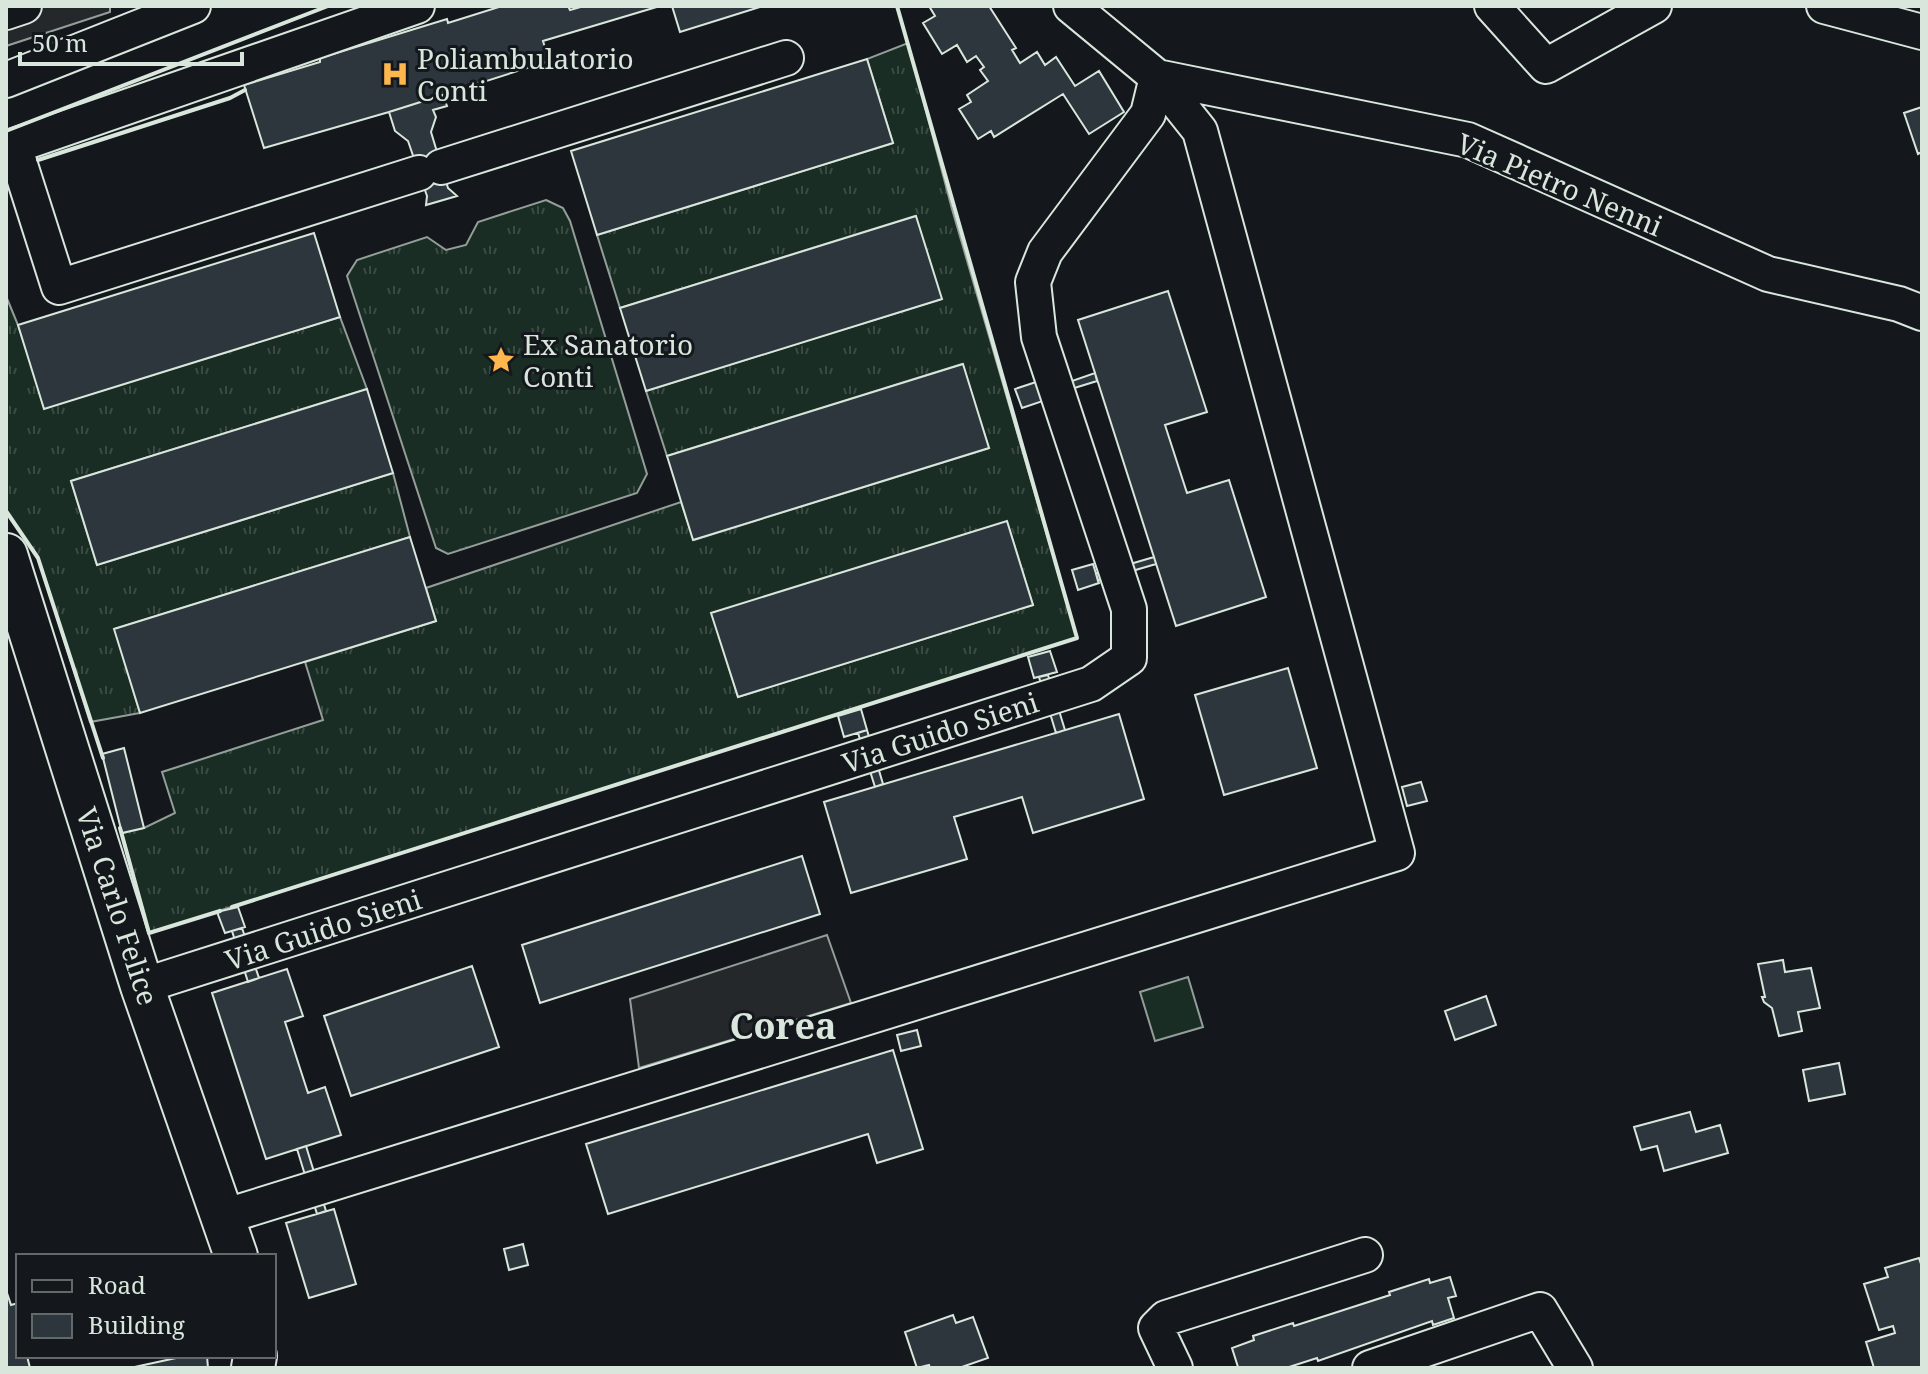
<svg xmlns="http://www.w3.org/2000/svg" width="1928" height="1374" viewBox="0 0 1928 1374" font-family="'Noto Serif',serif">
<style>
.grass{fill:url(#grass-tufts);stroke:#939e99;stroke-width:2;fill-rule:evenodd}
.pitch{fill:#1a2d24;stroke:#939e99;stroke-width:2}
.parking{fill:#24282b;stroke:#939e99;stroke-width:2}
.building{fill:#2c363c;stroke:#d8e6dc;stroke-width:2}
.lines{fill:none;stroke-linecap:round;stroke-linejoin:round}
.minor-casing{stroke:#d8e6dc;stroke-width:38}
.major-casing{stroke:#d8e6dc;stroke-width:46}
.minor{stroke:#14181c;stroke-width:34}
.major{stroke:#14181c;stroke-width:42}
.wall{stroke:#d8e6dc;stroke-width:4}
.labels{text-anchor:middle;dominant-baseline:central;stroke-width:6;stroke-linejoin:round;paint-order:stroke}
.poi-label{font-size:28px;fill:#d8e6dc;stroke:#14181c;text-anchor:start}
.street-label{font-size:28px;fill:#d8e6dc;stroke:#14181c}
.district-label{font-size:36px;font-weight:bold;fill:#d8e6dc;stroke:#14181c}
</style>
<defs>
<pattern id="grass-tufts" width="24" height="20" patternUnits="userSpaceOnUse" patternTransform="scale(2)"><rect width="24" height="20" fill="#1a2d24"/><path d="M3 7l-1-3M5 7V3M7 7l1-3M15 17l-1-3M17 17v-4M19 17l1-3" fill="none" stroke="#3b4b43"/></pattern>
</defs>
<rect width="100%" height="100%" fill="#14181c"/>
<path class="grass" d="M908 43 952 209 1077 638 149 933 122 833 144 828 175 813 162 772 323 720 305 662 436 621 426 588 681 502 694 540 989 448 962 364 667 456 646 391 941 299 915 216 620 308 597 235 893 143 867 59ZM1007 522 1033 605 738 697 712 614Z
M546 200 563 208 570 221 647 474 637 493 448 554 436 548 347 276 357 260 427 237 446 250 466 245 478 222Z
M6 296 18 325 45 408 340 317 367 389 71 481 97 565 393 473 410 537 115 629 140 713 90 722 38 558 6 511Z"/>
<path class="pitch" d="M1188 977 1203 1027 1155 1041 1140 992Z"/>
<path class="parking" d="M6 6H110V12L6 46Z
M827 935 851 1003 639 1068 630 999Z"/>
<path class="building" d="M502 6H568L570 10 584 6H660L543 41 549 61 389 112 264 148 244 85 320 62V58L447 19 448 23Z
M672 6H763L680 32Z
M929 6H989L1016 48 1012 50 1020 63 1037 52 1045 65 1056 57 1075 86 1099 71 1124 112 1089 134 1063 94 994 137 991 131 978 139 959 109 971 102 967 95 988 81 980 70 984 67 976 56 967 62 957 45 942 54 923 23 935 16Z
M867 59 893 143 597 235 571 151Z
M443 95 447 106 433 110 436 117 431 132 448 188 457 196 426 205 427 196 408 141 395 131 389 112Z
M1922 107V152L1918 154 1904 113Z
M916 216 942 299 646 391 620 308Z
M314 233 340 317 44 409 18 325Z
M1168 291 1207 412 1165 425 1187 493 1229 480 1266 597 1176 626 1078 320Z
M963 364 989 448 693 540 667 456Z
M1095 373 1097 381 1042 398 1040 392Z
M1036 382 1043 401 1022 408 1015 389Z
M367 389 393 473 97 565 71 481Z
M1007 521 1033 605 738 697 711 613Z
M410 537 436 621 140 713 114 629Z
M1154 557 1156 564 1098 581 1096 574Z
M1093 564 1099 583 1078 590 1072 570Z
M1050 651 1057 672 1034 678 1028 657Z
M1288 668 1317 768 1224 795 1195 695Z
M1048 675 1065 730 1056 733 1039 677Z
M861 709 867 730 844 737 838 716Z
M1119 714 1144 799 1033 833 1022 797 954 817 967 859 851 893 824 802Z
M867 730 883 784 875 787 858 733Z
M124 748 144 828 122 833 102 754Z
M1421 782 1427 801 1407 806 1402 787Z
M802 856 820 914 540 1003 522 945Z
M238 907 245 927 225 933 217 912Z
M242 928 259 978 248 982 232 931Z
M1783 960 1785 972 1811 968 1820 1008 1798 1012 1802 1031 1779 1036 1772 1008 1764 1002 1762 997H1765L1758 964Z
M472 966 499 1047 351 1096 324 1016Z
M287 969 303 1016 285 1022 308 1093 325 1087 341 1135 266 1159 212 993Z
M1486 996 1496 1025 1455 1040 1445 1011Z
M917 1030 921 1046 901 1051 897 1035Z
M893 1050 923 1149 877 1163 868 1134 608 1214 586 1144Z
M1839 1063 1845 1094 1809 1101 1803 1070Z
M1690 1112 1696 1132 1720 1125 1728 1153 1664 1171 1657 1146 1641 1150 1634 1127Z
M306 1146 326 1211 317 1214 297 1149Z
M334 1209 356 1284 309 1298 286 1223Z
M523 1244 528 1265 509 1270 504 1249Z
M1919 1258 1922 1267V1368H1874L1866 1342 1895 1333 1893 1326 1879 1330 1864 1284 1888 1277 1885 1268Z
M1450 1277 1456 1296 1448 1298 1454 1318 1433 1325 1432 1321 1318 1361 1317 1358 1286 1368 1238 1367 1232 1348 1254 1340 1253 1336 1293 1323 1294 1326 1390 1295 1389 1292 1429 1279 1430 1283Z
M6 1290 11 1305 18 1303V1356H27L30 1368H6Z
M953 1315 956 1323 973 1317 988 1358 959 1368H930L929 1365 917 1368 905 1332Z
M175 1356H207L208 1368H130L176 1358Z"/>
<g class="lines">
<g class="minor-casing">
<path id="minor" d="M417 6 14 146 59 287 419 173
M1071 6 1157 77 1468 140 1768 274 1899 304 1922 313
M1492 6 1546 66 1654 6
M1824 6 1922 32
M6 12 24 6
M6 80 193 6
M441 167 786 58
M142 986 1091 684 1129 658V609L1039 337 1033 282 1045 252 1148 114 1157 77
M223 1217 1397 853 1200 131 1157 77
M1175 1368 1156 1328 1166 1318 1365 1255
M1370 1368 1540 1310 1575 1368"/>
</g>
<g class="major-casing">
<path id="major" d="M6 555 142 986 236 1256
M253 1368 255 1356"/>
</g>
<use href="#minor" class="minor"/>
<use href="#major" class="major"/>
<path class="wall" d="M6 131 328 6
M38 160 230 98 245 90
M6 511 38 558 103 758
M120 828 149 933 220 911
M232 907 1077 638 897 6"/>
</g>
<defs>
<g id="hospital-bare" transform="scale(2.16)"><path d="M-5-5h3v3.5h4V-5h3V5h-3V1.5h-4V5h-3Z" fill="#ffb74d" stroke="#14181c" stroke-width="2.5" paint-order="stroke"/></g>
<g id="sight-bare" transform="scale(2.16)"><path d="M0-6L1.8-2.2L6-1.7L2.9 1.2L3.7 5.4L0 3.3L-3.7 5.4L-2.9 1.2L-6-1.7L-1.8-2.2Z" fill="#ffb74d" stroke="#14181c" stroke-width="2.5" paint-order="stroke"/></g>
</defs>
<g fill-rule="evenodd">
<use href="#hospital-bare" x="395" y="74"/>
<use href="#sight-bare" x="501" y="360"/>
</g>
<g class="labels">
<g class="poi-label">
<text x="417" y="58">Poliambulatorio<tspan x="417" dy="32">Conti</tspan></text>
<text x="523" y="344">Ex Sanatorio<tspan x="523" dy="32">Conti</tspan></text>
</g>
<g class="street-label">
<text transform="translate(1560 184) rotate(23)">Via Pietro Nenni</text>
<text transform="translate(940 732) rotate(-18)">Via Guido Sieni</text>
<text transform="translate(118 906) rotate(72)">Via Carlo Felice</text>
<text transform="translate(323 929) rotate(-18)">Via Guido Sieni</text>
</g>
<g class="district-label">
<text x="783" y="1025">Corea</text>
</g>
</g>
<rect width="1928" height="1374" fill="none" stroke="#d8e6dc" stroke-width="16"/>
<rect x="16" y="1254" width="260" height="104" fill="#14181c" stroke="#626a69" stroke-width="2"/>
<rect x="32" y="1280" width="40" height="12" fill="#14181c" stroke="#626a69" stroke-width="2"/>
<text x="88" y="1294" font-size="24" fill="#d8e6dc">Road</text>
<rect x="32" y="1314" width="40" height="24" fill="#2c363c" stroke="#626a69" stroke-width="2"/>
<text x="88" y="1334" font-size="24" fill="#d8e6dc">Building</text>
<path d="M20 52v12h222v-12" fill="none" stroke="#d8e6dc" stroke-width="4"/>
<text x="32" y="52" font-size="24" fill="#d8e6dc" stroke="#14181c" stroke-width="6" paint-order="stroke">50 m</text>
</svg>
